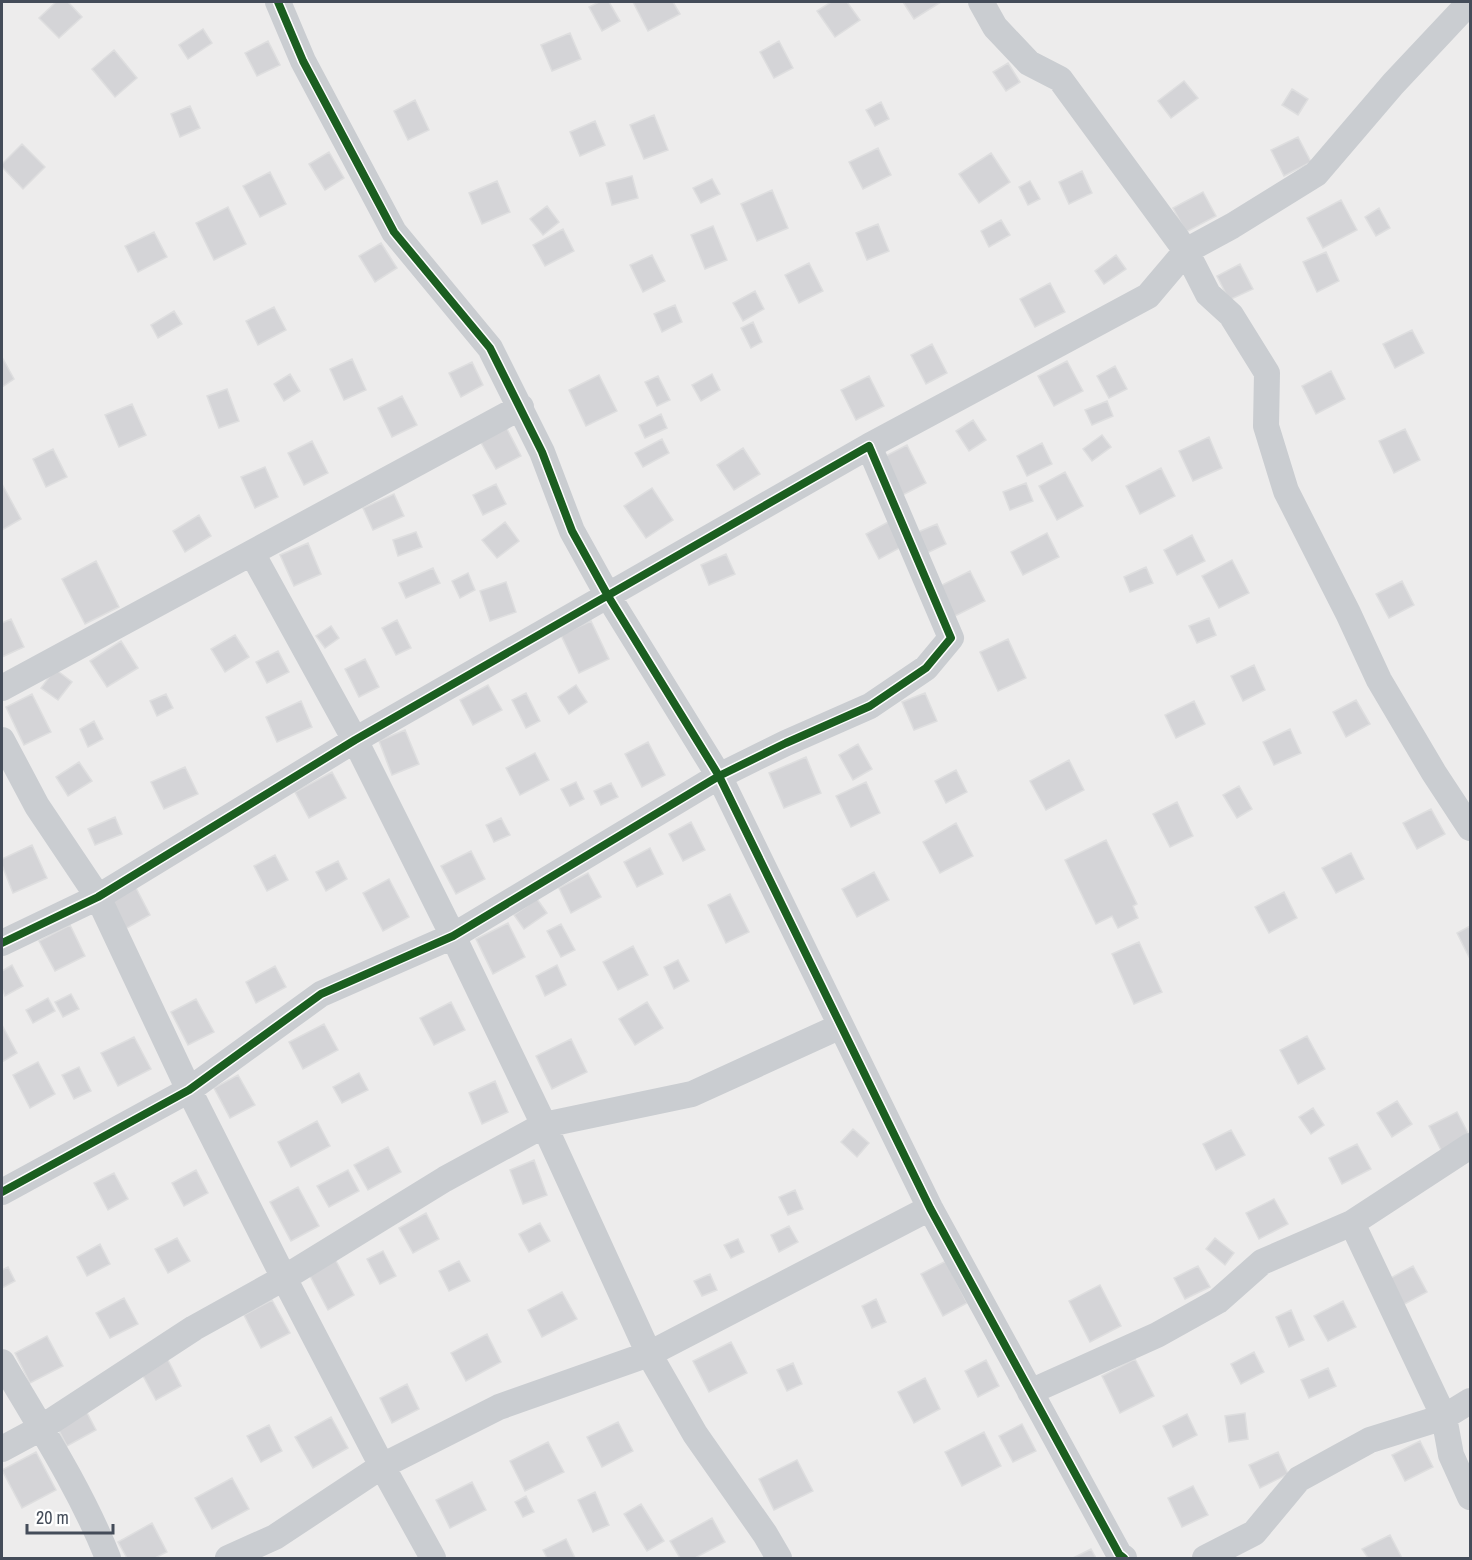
<svg xmlns="http://www.w3.org/2000/svg" width="1472" height="1560" viewBox="0 0 1472 1560" font-family="'Archivo Narrow',sans-serif">
<style>
.building{fill:#d4d4d7;stroke:#dededf;stroke-width:1.5}
.lines{fill:none;stroke-linecap:round;stroke-linejoin:round}
.minor{stroke:#cacdd1;stroke-width:26}
.cycleway-casing{stroke:#fff;stroke-width:11}
.cycleway{stroke:#1b5e20;stroke-width:8}
</style>
<rect width="100%" height="100%" fill="#edecec"/>
<path class="building" d="M56 2H68L82 17 59 38 39 18Z
M599 2H609L620 21 602 31 589 7Z
M633 2H673L680 14 648 31Z
M831 2H847L860 20 835 37 817 11Z
M903 2H941L914 19Z
M203 29 212 43 188 59 179 45Z
M570 33 581 59 552 71 541 45Z
M268 41 280 65 257 76 245 53Z
M779 41 793 68 774 78 760 52Z
M114 50 137 78 115 97 92 69Z
M1008 63 1020 82 1006 91 993 72Z
M1184 81 1198 98 1171 118 1158 101Z
M1292 89 1308 99 1298 115 1282 105Z
M415 100 429 130 408 140 394 111Z
M881 102 889 119 875 126 866 110Z
M190 106 200 128 180 137 171 114Z
M654 115 668 150 644 159 630 125Z
M595 121 605 145 580 156 570 132Z
M1298 137 1311 162 1284 176 1271 150Z
M22 144 45 167 23 189 2 167V164Z
M878 148 891 175 863 189 849 162Z
M329 152 344 178 325 190 309 164Z
M991 153 1010 182 979 203 959 174Z
M1082 171 1092 193 1069 204 1059 182Z
M270 172 286 204 260 217 243 186Z
M632 176 638 198 612 205 606 183Z
M712 179 720 194 701 203 693 188Z
M497 181 510 212 482 224 469 193Z
M1030 181 1040 199 1028 205 1019 187Z
M772 190 788 228 757 241 741 204Z
M1203 192 1216 216 1186 232 1173 208Z
M1341 200 1357 230 1323 248 1307 218Z
M547 206 559 222 543 235 530 219Z
M228 207 246 244 214 260 196 223Z
M1379 208 1390 228 1376 236 1365 217Z
M1001 220 1010 235 989 247 981 231Z
M878 224 889 251 867 260 856 233Z
M713 226 727 260 705 269 691 235Z
M563 229 574 251 545 266 533 245Z
M154 232 167 257 138 272 125 246Z
M381 243 397 268 375 282 359 256Z
M1326 252 1339 281 1317 292 1303 262Z
M652 255 665 281 643 292 630 265Z
M1116 255 1126 269 1104 284 1095 271Z
M809 263 823 291 799 303 785 275Z
M1240 264 1253 289 1229 300 1217 276Z
M1050 283 1065 312 1035 327 1020 299Z
M755 291 764 309 743 321 733 303Z
M675 305 682 322 662 332 654 314Z
M274 307 286 330 258 345 246 321Z
M174 311 182 324 158 338 151 325Z
M753 322 762 342 751 348 741 328Z
M1412 330 1424 353 1395 368 1383 344Z
M932 344 947 373 926 384 911 355Z
M2 357 14 379 2 387Z
M352 359 366 390 344 400 330 369Z
M1067 361 1083 391 1054 406 1038 376Z
M472 362 483 385 461 397 449 373Z
M1115 366 1127 389 1109 398 1097 376Z
M1331 371 1345 399 1316 414 1302 386Z
M290 374 300 391 284 401 274 384Z
M712 374 720 390 701 401 692 385Z
M599 375 617 411 586 426 569 390Z
M658 376 670 400 657 406 645 382Z
M869 376 884 406 856 420 841 390Z
M227 389 239 421 219 428 207 396Z
M402 396 417 425 392 437 378 408Z
M1107 401 1113 416 1092 425 1085 410Z
M132 404 146 435 119 447 105 415Z
M661 414 667 428 645 438 639 425Z
M973 420 986 440 969 451 956 431Z
M505 425 521 456 496 469 479 439Z
M1405 429 1420 460 1394 473 1379 441Z
M1102 435 1111 447 1092 461 1083 449Z
M1209 437 1222 468 1193 481 1179 451Z
M662 439 669 453 643 467 635 453Z
M312 441 328 473 304 485 288 453Z
M1042 443 1052 464 1027 476 1017 456Z
M907 445 926 483 897 498 878 460Z
M743 448 760 474 734 490 717 465Z
M53 449 67 477 46 487 33 459Z
M265 467 278 497 255 508 241 477Z
M1161 468 1175 496 1140 514 1126 486Z
M1065 472 1083 506 1057 520 1039 486Z
M1026 483 1033 501 1010 510 1003 492Z
M2 484 21 519 2 530Z
M496 484 506 504 483 515 473 495Z
M652 488 673 520 646 538 624 506Z
M394 494 404 516 373 530 363 508Z
M199 515 211 536 185 552 173 531Z
M890 521 903 546 879 559 866 534Z
M505 522 519 541 497 558 482 540Z
M937 524 946 544 927 553 918 532Z
M416 532 422 547 398 556 393 540Z
M1047 533 1059 557 1023 575 1011 552Z
M1192 535 1205 561 1177 575 1164 550Z
M308 543 321 574 294 586 280 555Z
M726 554 735 574 709 585 701 565Z
M1232 560 1249 593 1219 608 1202 576Z
M96 561 119 607 85 624 62 579Z
M1146 567 1153 583 1130 592 1124 577Z
M433 568 440 583 406 598 399 583Z
M970 571 985 601 951 618 936 588Z
M468 573 475 590 460 598 452 581Z
M1402 581 1414 605 1389 618 1376 594Z
M506 582 516 612 490 621 480 591Z
M1209 618 1216 635 1197 643 1189 626Z
M11 619 24 647 2 657V623Z
M397 620 411 648 396 655 382 628Z
M591 621 609 659 579 673 561 635Z
M331 626 339 638 325 648 316 636Z
M235 635 249 657 225 672 211 649Z
M1008 639 1026 678 998 691 980 652Z
M121 641 138 668 107 687 90 661Z
M278 651 289 672 267 683 256 662Z
M365 659 379 687 359 697 345 669Z
M1254 665 1265 690 1243 701 1231 676Z
M55 669 72 682 58 700 41 688Z
M488 685 502 710 473 725 460 700Z
M576 685 587 702 569 714 558 697Z
M526 693 540 721 526 728 512 700Z
M925 693 937 721 914 730 902 702Z
M32 694 51 732 24 745 6 707Z
M166 694 173 708 157 716 150 701Z
M1356 700 1370 724 1346 737 1333 712Z
M301 701 312 727 277 742 266 717Z
M1194 701 1205 724 1176 738 1165 715Z
M94 721 103 739 88 747 80 729Z
M1290 729 1301 753 1274 765 1263 742Z
M405 730 419 764 392 775 379 741Z
M648 742 665 775 642 787 625 754Z
M858 744 872 769 853 780 839 755Z
M535 753 549 780 520 795 506 768Z
M806 757 821 793 784 808 769 773Z
M1069 760 1084 790 1046 810 1030 781Z
M79 762 92 781 68 796 56 777Z
M185 767 198 794 164 809 151 782Z
M956 770 967 792 946 803 935 781Z
M332 772 346 798 309 818 295 792Z
M576 782 584 799 570 806 561 789Z
M866 782 880 813 851 827 836 796Z
M611 783 618 797 601 805 594 791Z
M1239 786 1252 809 1237 818 1223 795Z
M1177 802 1193 836 1170 847 1153 814Z
M1431 809 1445 834 1417 849 1403 823Z
M115 817 122 834 95 845 88 829Z
M501 818 510 835 494 842 486 825Z
M691 822 705 850 683 861 669 834Z
M956 823 973 856 940 873 923 842Z
M1106 840 1137 904 1133 906 1138 918 1118 928 1112 916 1096 924 1065 860Z
M32 845 47 878 13 893 2 865V859Z
M650 848 663 874 637 887 624 862Z
M471 851 485 879 456 894 441 866Z
M1351 853 1364 879 1336 893 1322 868Z
M275 855 288 880 267 891 254 866Z
M338 861 347 879 326 891 316 872Z
M874 872 889 900 857 917 842 889Z
M588 873 601 897 571 913 559 888Z
M389 879 409 917 383 931 363 893Z
M135 886 150 915 125 929 110 899Z
M1284 892 1297 918 1269 933 1255 907Z
M730 894 749 932 726 943 708 905Z
M537 899 547 913 524 929 514 915Z
M508 923 525 957 493 974 476 939Z
M561 924 575 950 561 957 547 931Z
M70 925 85 956 55 971 39 941Z
M1470 926V959L1457 933Z
M1139 942 1162 992 1134 1004 1112 954Z
M633 946 648 975 618 990 603 962Z
M678 960 689 981 674 989 664 967Z
M12 965 23 986 5 996 2 988V971Z
M557 965 566 985 545 996 536 976Z
M275 966 286 987 256 1003 246 982Z
M71 994 79 1009 63 1017 55 1002Z
M48 998 55 1011 33 1023 26 1010Z
M196 999 214 1032 188 1045 171 1012Z
M451 1002 465 1030 434 1045 420 1018Z
M647 1002 663 1028 635 1045 619 1019Z
M324 1024 338 1050 303 1069 289 1042Z
M2 1025 17 1053 2 1062Z
M1307 1036 1325 1069 1298 1084 1280 1050Z
M134 1037 151 1069 118 1086 101 1053Z
M571 1039 587 1072 552 1089 536 1056Z
M38 1062 55 1094 30 1108 13 1075Z
M79 1067 91 1091 74 1099 62 1075Z
M359 1073 368 1090 342 1103 333 1087Z
M238 1075 255 1105 230 1118 214 1088Z
M495 1081 508 1112 482 1124 469 1093Z
M1397 1101 1412 1124 1392 1137 1377 1113Z
M1313 1108 1324 1125 1311 1134 1299 1117Z
M1457 1112 1470 1137 1442 1152 1429 1126Z
M317 1121 330 1146 291 1167 278 1142Z
M853 1129 869 1143 857 1157 841 1142Z
M1231 1130 1245 1155 1216 1170 1203 1144Z
M1357 1144 1371 1169 1342 1184 1329 1158Z
M388 1147 401 1172 368 1190 354 1165Z
M534 1160 547 1195 523 1204 510 1170Z
M196 1170 208 1193 184 1206 172 1183Z
M348 1170 359 1191 329 1207 317 1186Z
M114 1173 128 1199 108 1210 94 1183Z
M298 1187 319 1226 291 1241 270 1202Z
M795 1190 803 1209 788 1215 779 1197Z
M1274 1199 1288 1224 1259 1239 1246 1213Z
M426 1213 439 1239 413 1253 399 1228Z
M540 1223 550 1241 529 1252 519 1234Z
M789 1226 798 1242 779 1252 771 1235Z
M177 1238 190 1261 168 1273 155 1249Z
M1215 1238 1234 1253 1225 1265 1206 1249Z
M738 1239 744 1252 731 1258 724 1245Z
M100 1244 110 1264 87 1276 77 1257Z
M383 1251 396 1276 380 1284 367 1259Z
M335 1259 354 1295 328 1310 308 1272Z
M459 1261 470 1281 449 1291 439 1271Z
M946 1261 967 1303 943 1316 921 1274Z
M1198 1266 1210 1287 1185 1299 1174 1278Z
M1413 1266 1427 1292 1399 1307 1385 1281Z
M8 1267 15 1281 2 1288V1270Z
M710 1274 717 1290 702 1296 694 1281Z
M1100 1285 1121 1326 1090 1342 1069 1301Z
M562 1292 577 1319 542 1337 528 1310Z
M124 1298 138 1324 110 1338 96 1313Z
M876 1299 886 1322 872 1328 862 1306Z
M272 1300 290 1333 261 1348 244 1315Z
M1343 1301 1356 1327 1328 1341 1314 1316Z
M1291 1310 1304 1340 1289 1347 1276 1317Z
M487 1334 501 1362 466 1381 451 1353Z
M47 1336 63 1366 30 1383 15 1353Z
M731 1342 747 1373 709 1392 693 1361Z
M1254 1352 1264 1372 1241 1384 1231 1364Z
M167 1358 181 1386 156 1400 141 1372Z
M1135 1359 1154 1396 1120 1413 1102 1376Z
M986 1360 999 1386 978 1397 965 1371Z
M793 1363 802 1384 787 1391 777 1370Z
M1328 1368 1336 1386 1309 1398 1301 1380Z
M925 1378 940 1409 914 1423 898 1392Z
M407 1384 419 1409 392 1423 380 1398Z
M84 1407 96 1430 67 1446 55 1423Z
M1245 1413 1248 1439 1229 1442 1225 1416Z
M1187 1414 1197 1435 1173 1447 1163 1426Z
M331 1417 348 1448 313 1468 295 1437Z
M618 1422 633 1451 602 1467 587 1437Z
M1022 1424 1036 1451 1013 1462 999 1436Z
M269 1425 282 1451 261 1462 247 1436Z
M984 1432 1001 1466 962 1486 945 1452Z
M1420 1441 1433 1467 1405 1481 1392 1455Z
M548 1442 564 1472 525 1491 510 1461Z
M36 1452 56 1490 22 1508 2 1470Z
M1278 1452 1288 1474 1260 1488 1249 1465Z
M797 1460 813 1491 774 1510 759 1479Z
M232 1478 249 1509 212 1529 195 1498Z
M472 1482 486 1510 450 1528 436 1500Z
M1193 1486 1208 1515 1182 1527 1168 1498Z
M595 1492 609 1525 593 1532 578 1500Z
M526 1496 534 1512 523 1517 515 1502Z
M641 1504 664 1541 647 1551 624 1514Z
M712 1518 725 1542 695 1558H680L670 1541Z
M152 1523 167 1552 155 1558H127L118 1542Z
M1390 1535 1402 1558H1368L1362 1549Z
M566 1539 575 1558H547L543 1550Z
M1091 1549 1096 1558H1073Z"/>
<g class="lines">
<path class="minor" d="M278 2 303 61 394 232 490 348 542 452 572 531 608 596 719 776 930 1208 1119 1554 1124 1558
M981 2 995 27 1029 63 1060 79 1186 251 1208 294 1231 315 1267 373 1266 426 1286 491 1348 613 1379 680 1434 773 1470 828
M869 446 1148 296 1186 251 1232 226 1316 174 1393 84 1470 2
M252 553 355 740 453 936 544 1125 649 1354 695 1434 765 1534 779 1558
M2 688 521 407
M2 740 37 806 98 897 189 1090 284 1278 382 1466 433 1558
M2 943 98 897 355 740 869 446 951 638 926 668 870 706 786 743 719 776 453 936 321 994 189 1090 2 1192
M1352 1223 1444 1417 1451 1455 1470 1497
M2 1362C39 1425 81 1490 108 1558
M1030 1392 1157 1335 1218 1301 1262 1262 1352 1223 1470 1146
M2 1449 41 1428 194 1328 284 1278 445 1179 544 1125 692 1094 841 1026
M228 1558 275 1537 382 1466 499 1407 649 1354 930 1208
M1205 1558 1254 1533 1299 1479 1370 1440 1444 1417 1470 1401"/>
<g class="cycleway-casing">
<path id="cycleway" d="M278 2 303 61 394 232 490 348 542 452 572 531 608 596 719 776 930 1208 1119 1554 1124 1558
M2 943 98 897 355 740 869 446 951 638 926 668 870 706 786 743 719 776 453 936 321 994 189 1090 2 1192"/>
</g>
<use href="#cycleway" class="cycleway"/>
</g>
<rect width="1472" height="1560" fill="none" stroke="#444c59" stroke-width="6"/>
<path d="M27 1524v9h86v-9" fill="none" stroke="#444c59" stroke-width="3"/>
<text x="36" y="1524" font-size="18" fill="#444c59" stroke="#ffffff" stroke-width="4.5" paint-order="stroke">20 m</text>
</svg>
